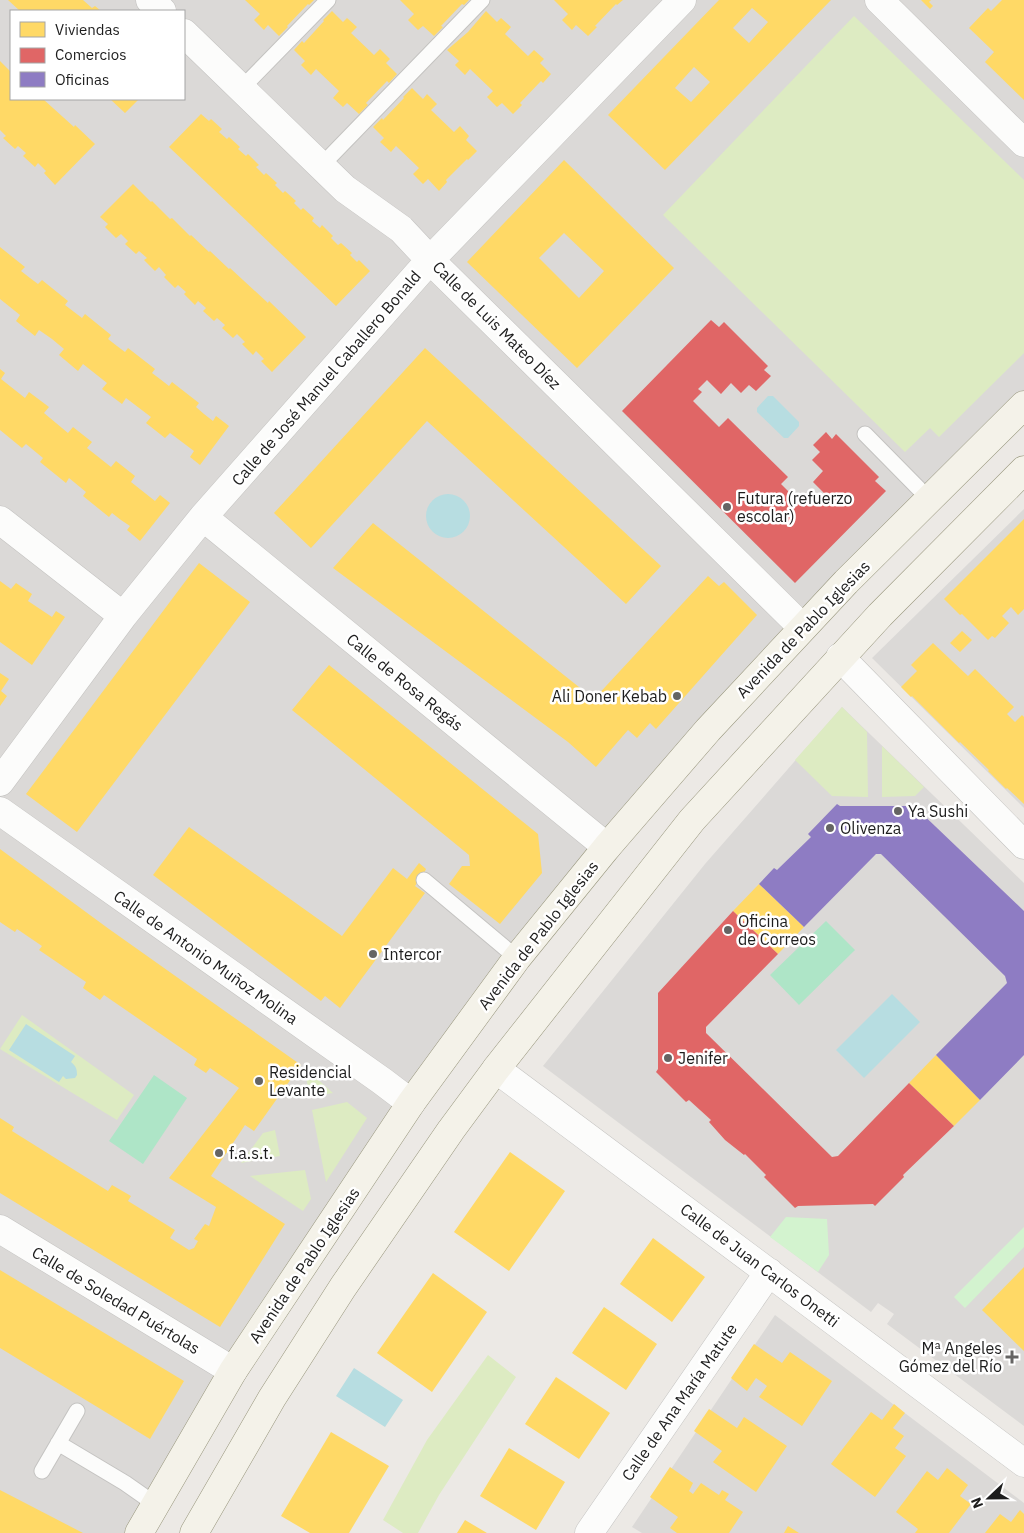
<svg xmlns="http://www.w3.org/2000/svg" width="1024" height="1533" viewBox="0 0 1024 1533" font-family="'IBM Plex Sans',sans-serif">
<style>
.residential{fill:#dbd9d7;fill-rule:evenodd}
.grass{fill:#ddebc2}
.park{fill:#d3f3cf}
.pitch{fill:#aee5c7}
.water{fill:#b7dde1}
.homes{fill:#ffd966;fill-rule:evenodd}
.shops{fill:#e06666}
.offices{fill:#8e7cc3}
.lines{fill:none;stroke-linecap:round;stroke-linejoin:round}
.lane-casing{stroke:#c4c3c1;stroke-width:17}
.street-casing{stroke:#c4c3c1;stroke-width:29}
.secondary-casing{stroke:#97957c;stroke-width:29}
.lane{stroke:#fcfcfb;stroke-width:15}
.street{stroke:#fcfcfb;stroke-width:28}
.secondary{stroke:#f4f2e9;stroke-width:28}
.poi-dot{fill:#656463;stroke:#fff;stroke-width:2}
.labels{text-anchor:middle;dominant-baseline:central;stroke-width:5;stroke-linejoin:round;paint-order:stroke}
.street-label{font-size:16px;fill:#1d1d1d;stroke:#fff}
.poi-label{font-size:16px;fill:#1d1d1d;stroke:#fff;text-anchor:start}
</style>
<rect width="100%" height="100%" fill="#ece9e5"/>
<path class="residential" d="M0 0H1024V405L517 958 139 1533H0ZM11 11H184V99H11Z
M1024 509V808L872 658Z
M842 707 1024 883V1426L887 1324 894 1314 878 1303 871 1312 543 1066 705 864Z
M775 1315 1024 1503V1533H642L632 1527Z"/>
<path class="grass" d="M854 16 1024 180V353L939 437 930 428 905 452 663 215Z
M842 707 867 732 868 797 832 796 795 760Z
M882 746 924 787 915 796 882 797Z
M22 1015 134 1095 117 1120 0 1049Z
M304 1067 333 1093 310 1097Z
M347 1102 367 1118 326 1182 312 1110Z
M275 1130 280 1156 241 1163 263 1133Z
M305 1170 311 1199 303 1211 250 1176Z
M488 1355 516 1377 439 1495 418 1533H403L383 1520 427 1440Z"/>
<path class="park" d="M786 1217 827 1219 829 1255 818 1272 770 1237Z
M1024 1227V1247L965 1308 954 1297Z"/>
<path class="pitch" d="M826 921 855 950 799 1005 770 975Z
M154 1075 187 1098 143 1164 109 1141Z"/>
<path class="water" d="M768 396H773L799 422V426L788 438H784L757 412V408Z
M426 516a22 22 0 1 1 44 0a22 22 0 1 1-44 0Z
M892 994 920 1022 864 1078 836 1050Z
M26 1024 75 1056 71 1062C76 1066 77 1069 77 1075L75 1078 66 1079 63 1076 59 1082 9 1050Z
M354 1368 403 1400 385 1427 336 1396Z"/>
<path class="homes" d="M8 0H83L92 8 95 6 101 11H20Z
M245 0H314L309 5 308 4 287 26 288 27 279 36 268 25 264 30 254 20 260 14Z
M400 0H469L464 5 462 4 441 26 443 27 434 36 423 26 418 30 408 20 414 14Z
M554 0H623L617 5 616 4 595 26 597 27 588 36 576 25 572 30 562 20 568 14Z
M719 0H831L665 170 608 115ZM752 8 768 22 749 43 733 28ZM694 67 710 82 691 102 675 88Z
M921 0H931L929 2 933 6 930 9Z
M1002 0H1024V100L985 62 994 52 969 28 988 8 991 11Z
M332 11 343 22 347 18 357 27 351 33 374 55 380 49 390 59 386 63 397 74 389 83 387 81 366 103 368 105 359 114 347 103 343 107 333 98 339 91 316 69 311 75 301 65 305 61 294 50 302 41 304 43 324 21 323 20Z
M486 11 497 22 501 18 511 27 505 34 528 56 534 50 544 59 540 63 551 74 543 83 541 81 520 103 522 105 513 114 502 103 497 107 487 97 493 91 470 69 465 75 455 65 459 61 447 50 468 32Z
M0 61 11 72V99H43L74 127 75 125 95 144 55 185 44 173 46 171 38 163 35 167 23 156 26 153 18 146 15 149 3 138 6 136 0 130Z
M412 88 423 99 427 94 437 104 431 110 454 132 460 126 469 136 466 140 477 151 468 160 467 159 446 180 447 182 439 191 428 179 423 184 413 174 419 168 396 146 391 152 380 142 384 138 373 127 382 118 383 120 404 98 403 97Z
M110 99H139L125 113Z
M201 114 209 121 211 119 222 129 219 132 227 139 229 137 240 147 238 149 246 156 248 154 259 165 256 167 264 175 266 173 277 183 275 185 283 193 285 191 296 201 294 203 301 210 303 208 314 218 312 221 320 228 322 225 333 236 331 238 338 245 341 243 352 253 350 255 357 262 359 260 370 271 336 306 169 147Z
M564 160 674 268 577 368 467 262ZM564 233 604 271 579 298 539 258Z
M133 184 151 202 152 201 170 219 172 218 190 236 191 235 209 252 210 251 229 269 230 268 268 303 269 301 306 337 272 372 261 361 264 359 256 351 253 355 242 344 245 342 237 334 233 338 222 328 225 325 217 318 214 321 203 311 206 308 198 301 195 305 184 294 186 292 178 285 175 288 164 277 166 275 159 267 155 271 144 260 147 258 139 251 136 254 125 244 128 241 121 234 116 238 105 227 108 224 100 217Z
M0 247 25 267 21 271 30 278 38 284 42 280 68 301 65 305 82 318 85 314 111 335 108 339 117 346 125 352 128 348 155 369 152 373 160 379 169 386 172 382 199 403 196 407 204 414 213 421 216 416 229 426 200 465 190 457 194 451 170 433 165 438 146 423 151 417 126 398 122 404 102 389 107 383 83 364 78 371 59 355 64 349 52 339 39 330 35 336 16 321 20 315 0 299Z
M425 348 661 566 626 604 427 421 311 548 274 513Z
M0 369 5 373 1 379 25 398 29 392 49 407 44 413 68 433 73 427 92 442 87 448 111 467 116 461 135 476 131 482 155 501 160 495 170 503 140 541 127 530 130 526 121 520 112 513 109 517 83 496 86 492 69 478 66 483 40 462 43 458 26 444 22 448 0 430Z
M1024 519V609L1018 615 1011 607 1002 616 1009 623 995 638 992 636 988 640 962 614 960 615 944 599Z
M373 523 594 699 708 576 719 586 724 582 757 615 656 729 650 723 637 738 628 730 596 767 568 742 333 568Z
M199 563 250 602 77 832 26 794Z
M0 581 11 589 16 583 32 594 28 601 52 617 56 611 65 617 32 665 0 642Z
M962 631 972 640 960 652 950 643Z
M933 643 968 676 975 669 1014 707 1007 714 1015 722 1022 715 1024 717V804L1007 788 1006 789 988 771 989 770 960 742 959 743 912 696 911 697 901 687 917 671 911 665Z
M329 665 538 834 542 873 500 924 449 884 462 866H470L469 855 292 710Z
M0 673 9 679 1 691 7 696 0 706Z
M189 827 342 936 393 868 407 879 419 863 426 869 424 873 426 878 418 882 415 886 425 893 340 1008 325 996 321 1001 153 875Z
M0 849 109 929 301 1065 254 1131 245 1125 211 1176 285 1224 220 1327 0 1193V1118L14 1127 12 1131 108 1191 112 1185 131 1196 128 1201 175 1230 170 1238 189 1250 194 1248 198 1241 194 1239 205 1224 209 1226 216 1207 169 1178 239 1088 210 1068 206 1073 194 1065 197 1059 104 995 100 1000 83 988 86 982 39 950 42 946 17 929 15 932 0 922Z
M759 884 804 927 778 954 733 911Z
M936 1055 980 1100 954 1126 909 1083Z
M510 1152 565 1191 509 1271 454 1232Z
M653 1238 705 1277 672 1322 620 1284Z
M1024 1267V1351L982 1310Z
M0 1270 184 1381 150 1439 0 1348Z
M433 1273 487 1312 432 1392 377 1353Z
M604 1307 657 1344 626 1390 572 1353Z
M754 1344 782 1363 790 1352 832 1381 802 1426 759 1397 767 1386 756 1378 747 1391 731 1378Z
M556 1377 610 1413 579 1459 525 1424Z
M894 1404 905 1413 893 1428 904 1436 895 1448 906 1456 875 1497 831 1464 871 1412 882 1420Z
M709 1409 737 1428 744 1417 787 1446 756 1492 713 1462 722 1451 694 1431Z
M331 1432 389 1466 349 1533H310L281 1516Z
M509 1448 565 1482 536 1530 480 1496Z
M670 1467 693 1483 689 1491 693 1494 701 1483 719 1495 722 1490 729 1494 725 1500 743 1512 729 1533H677L670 1528 678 1517 650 1497Z
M947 1468 968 1485 960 1496 971 1504 949 1533H915L918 1529 896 1512 927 1471 938 1480Z
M0 1490 83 1533H0Z
M1020 1510 1024 1514V1533H985L1000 1514 1011 1522Z
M465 1520 487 1533H457Z
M788 1526 799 1533H784Z"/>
<path class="shops" d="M711 320 719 327 724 322 768 366 764 370 771 376 756 391 749 385 741 393 731 383 721 394 707 380 698 389 702 392 693 401 719 427 728 418 788 477 781 484 804 507 813 498 818 503 826 495 813 482 823 471 812 460 820 452 813 445 826 432 832 439 836 434 879 477 875 481 886 491 795 583 622 411Z
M733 911 778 954 706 1027V1033L832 1157 838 1156 909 1083 954 1126 903 1175 904 1177 875 1206 873 1204 798 1206 795 1208 764 1177 766 1175 745 1154 744 1155 725 1140 709 1122 711 1120 689 1100 686 1102 656 1072 658 1069V993Z"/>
<path class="offices" d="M837 804 840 806H914L1024 911V1055L980 1100 936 1055 1007 983 1005 976 881 854H876L804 927 759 884 774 868 777 870 811 837 808 834Z"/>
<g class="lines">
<g class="lane-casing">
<path id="lane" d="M241 89 328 0
M321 166 482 0
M865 434 929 499
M424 880 517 958
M58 1443 125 1483 155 1504
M42 1471 77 1411"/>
</g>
<g class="street-casing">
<path id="street" d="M150 0 162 11
M879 0 1024 143
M184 33 345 189 401 229 430 260 802 627
M203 517 607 847
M0 520 123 616
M840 657 1024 845
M0 782 123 616 203 517 430 260 682 0
M0 811 382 1081 411 1103
M496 1069 1024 1463
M0 1229 233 1371
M589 1533 769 1272"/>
</g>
<g class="secondary-casing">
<path id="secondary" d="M139 1533 233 1371 411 1103 517 958 607 847 708 730 846 582 1024 405
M194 1533 272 1398 343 1287 451 1130 496 1069 692 820 880 615 1024 470"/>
</g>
<use href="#lane" class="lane"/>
<use href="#street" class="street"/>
<use href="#secondary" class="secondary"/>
</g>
<g class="poi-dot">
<circle cx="727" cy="507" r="5"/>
<circle cx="677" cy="696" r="5"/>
<circle cx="898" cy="811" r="5"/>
<circle cx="830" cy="828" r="5"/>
<circle cx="728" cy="930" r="5"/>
<circle cx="373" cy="954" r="5"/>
<circle cx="668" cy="1058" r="5"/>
<circle cx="259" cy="1081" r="5"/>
<circle cx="219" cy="1153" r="5"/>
<path d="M1009.5 1349.5h5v5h5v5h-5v5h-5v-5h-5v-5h5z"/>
</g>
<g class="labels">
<g class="street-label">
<text transform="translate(497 325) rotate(45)">Calle de Luis Mateo Díez</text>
<text transform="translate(326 378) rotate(-49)">Calle de José Manuel Caballero Bonald</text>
<text transform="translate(803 629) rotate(-46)">Avenida de Pablo Iglesias</text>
<text transform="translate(405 682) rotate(39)">Calle de Rosa Regás</text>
<text transform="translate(538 935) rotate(-52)">Avenida de Pablo Iglesias</text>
<text transform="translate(206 957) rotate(35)">Calle de Antonio Muñoz Molina</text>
<text transform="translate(304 1265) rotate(-56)">Avenida de Pablo Iglesias</text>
<text transform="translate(760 1265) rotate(37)">Calle de Juan Carlos Onetti</text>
<text transform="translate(116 1300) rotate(31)">Calle de Soledad Puértolas</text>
<text transform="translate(679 1402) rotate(-55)">Calle de Ana María Matute</text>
</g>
<g class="poi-label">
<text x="737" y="498">Futura (refuerzo<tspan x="737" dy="18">escolar)</tspan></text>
<text x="667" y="696" text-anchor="end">Ali Doner Kebab</text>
<text x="908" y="811">Ya Sushi</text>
<text x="840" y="828">Olivenza</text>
<text x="738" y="921">Oficina<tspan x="738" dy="18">de Correos</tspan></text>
<text x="383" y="954">Intercor</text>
<text x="678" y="1058">Jenifer</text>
<text x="269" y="1072">Residencial<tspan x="269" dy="18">Levante</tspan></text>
<text x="229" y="1153">f.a.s.t.</text>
<text x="1002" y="1348" text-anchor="end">Mª Angeles<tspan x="1002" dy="18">Gómez del Río</tspan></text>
</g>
</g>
<rect x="10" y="10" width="175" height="90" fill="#ffffff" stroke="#a5a5a5"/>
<rect x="20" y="22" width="25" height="15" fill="#ffd966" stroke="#a5a5a5"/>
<text x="55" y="35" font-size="15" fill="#1d1d1d">Viviendas</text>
<rect x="20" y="48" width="25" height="15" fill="#e06666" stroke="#a5a5a5"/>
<text x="55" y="60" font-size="15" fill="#1d1d1d">Comercios</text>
<rect x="20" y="72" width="25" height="15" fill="#8e7cc3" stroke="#a5a5a5"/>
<text x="55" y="85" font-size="15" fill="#1d1d1d">Oficinas</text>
<g transform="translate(989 1498) rotate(248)" stroke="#ffffff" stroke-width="4" paint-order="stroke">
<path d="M0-4L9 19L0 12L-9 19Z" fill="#1d1d1d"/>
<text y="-8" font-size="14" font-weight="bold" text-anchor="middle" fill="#1d1d1d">N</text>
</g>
</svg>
